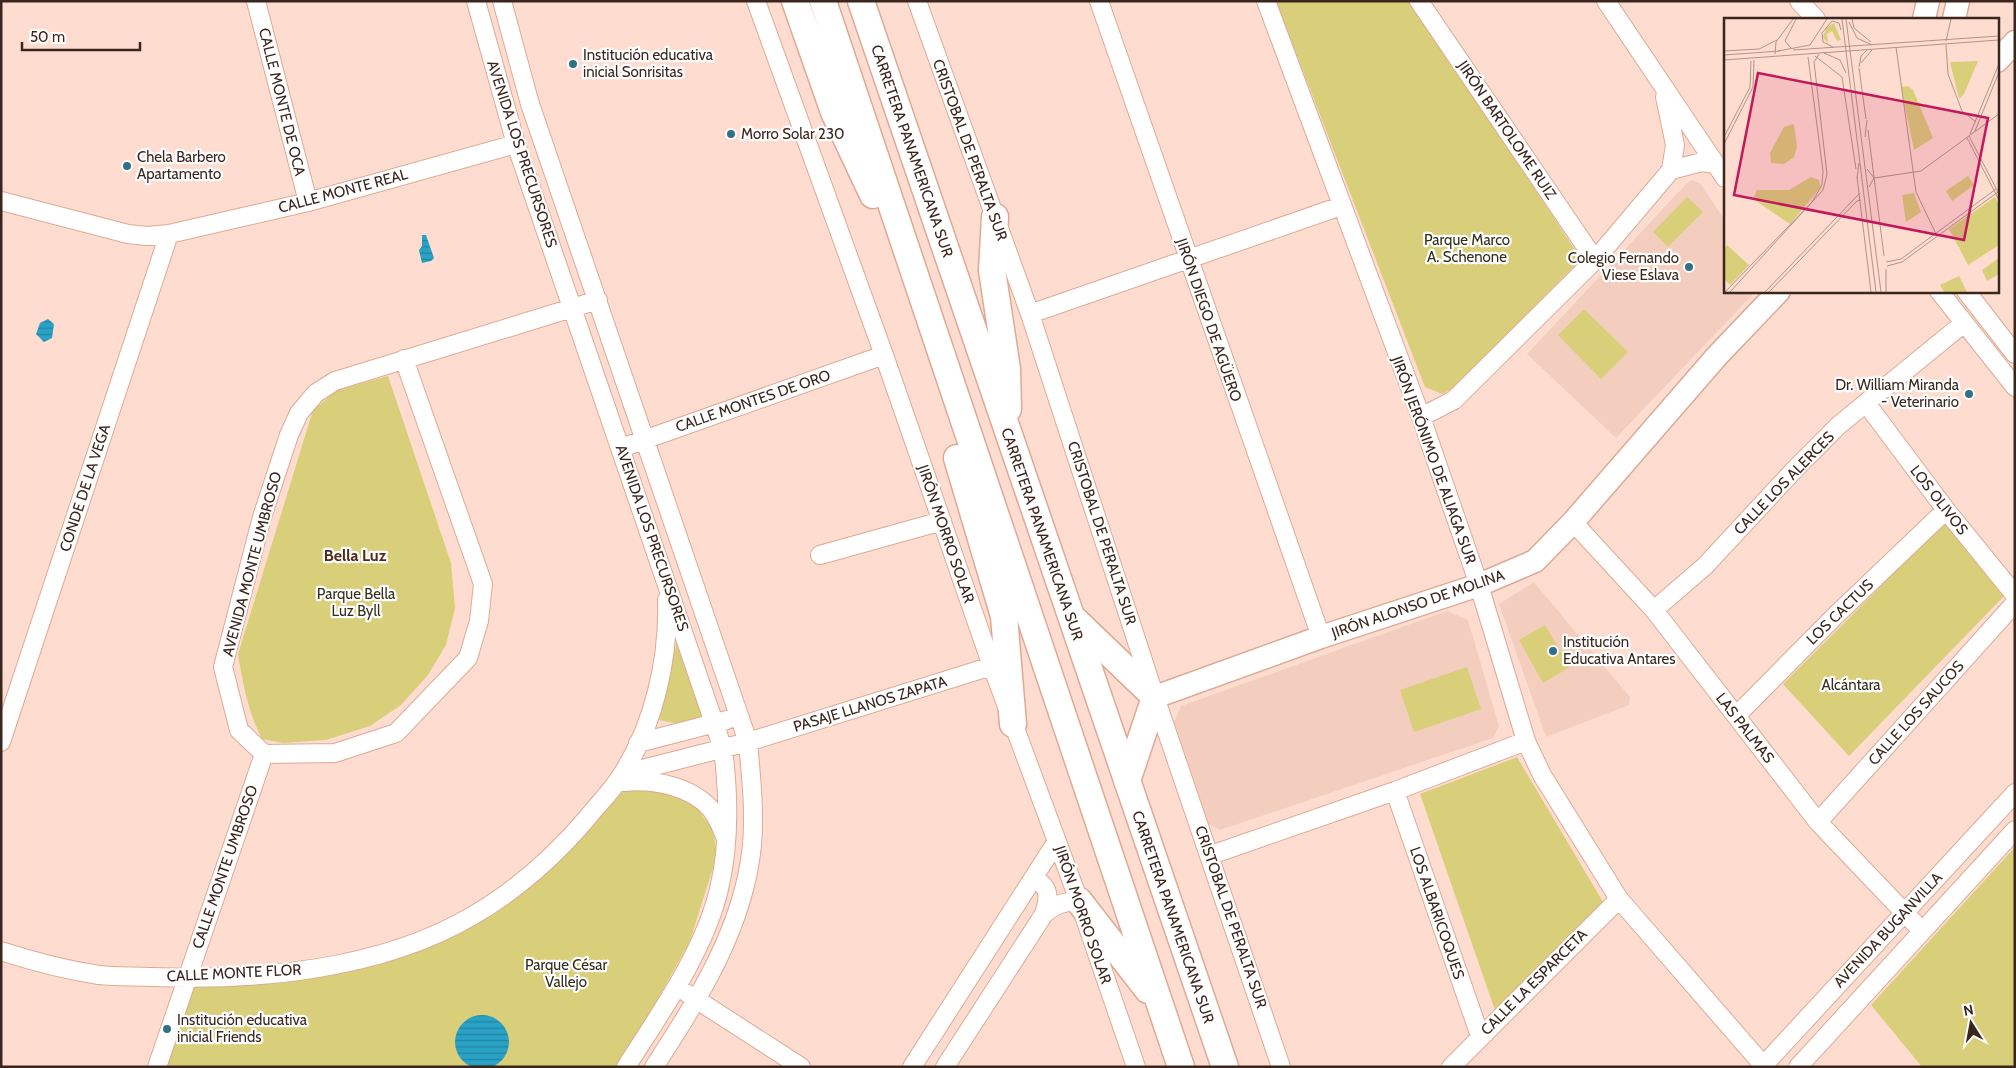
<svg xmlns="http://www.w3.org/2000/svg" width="2016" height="1068" viewBox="0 0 2016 1068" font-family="Cabin,sans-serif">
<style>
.built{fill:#f3cebf}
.green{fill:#d9ce79}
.water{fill:url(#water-rules)}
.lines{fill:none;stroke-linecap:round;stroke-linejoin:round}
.minor-casing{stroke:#dea994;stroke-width:20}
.major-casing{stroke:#dea994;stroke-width:25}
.highway-casing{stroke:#dea994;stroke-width:29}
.minor{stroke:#fff;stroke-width:18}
.major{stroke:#fff;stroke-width:22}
.highway{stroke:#fff;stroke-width:26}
.poi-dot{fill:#317185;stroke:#fff;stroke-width:2}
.labels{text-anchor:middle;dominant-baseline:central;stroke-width:4.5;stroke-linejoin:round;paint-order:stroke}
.poi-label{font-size:15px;fill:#3a261d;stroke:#fff;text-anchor:start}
.street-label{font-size:15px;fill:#3a261d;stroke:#fff}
.park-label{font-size:15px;fill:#322f1b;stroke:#fff}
.neighbourhood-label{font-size:16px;font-weight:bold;fill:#532817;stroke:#fff}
.inset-road{fill:none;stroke:#b09488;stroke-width:1}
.view{fill:#c2185b;fill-opacity:0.15;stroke:#c2185b;stroke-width:2.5}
.inset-edge{fill:none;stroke:#3a261d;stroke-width:2.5}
</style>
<defs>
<pattern id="water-rules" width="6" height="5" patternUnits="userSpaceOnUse" patternTransform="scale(1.25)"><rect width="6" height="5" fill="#29a2c5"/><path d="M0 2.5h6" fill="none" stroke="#24849f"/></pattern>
</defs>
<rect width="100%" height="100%" fill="#feddd0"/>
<path class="built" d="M1692 180 1701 184 1725 221V291H1756L1616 438 1527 354 1687 183Z
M1534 582 1630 697 1629 705 1546 737 1499 604Z
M1447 611 1468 620 1499 726 1493 738 1220 830 1209 824 1174 722 1181 706Z"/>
<path class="green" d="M1276 1H1411L1581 259 1456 387 1442 394 1425 387Z
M1687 197 1703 212 1668 247 1653 232Z
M1584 309 1628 352 1601 379 1558 335Z
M388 376 451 563 455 608 446 645 428 675 401 705 370 726 326 740 283 743 262 739C248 712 243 684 238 654L313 410 337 390Z
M1945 522 2006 594 1849 756 1783 684Z
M1545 625 1570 667 1543 683 1519 640Z
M680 627 705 717 679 724 659 720Z
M1467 667 1481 709 1414 732 1400 690Z
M1517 757 1603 902 1497 1016 1420 794Z
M640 787 664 792 694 805 713 829 717 855 690 941 620 1067H165L191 987 341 972 539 878 595 822 623 791Z
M2015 847V1067H1922L1871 1005Z"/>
<path class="water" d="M422 235H426L434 258 431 261 422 263 419 250 422 246Z
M48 319 54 324 52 338 44 342 36 334 40 323Z
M455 1042a27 27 0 1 1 54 0a27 27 0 1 1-54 0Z"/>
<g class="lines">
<g class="minor-casing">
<path id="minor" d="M256 1 308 202
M476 1 516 144 723 749C729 796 730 843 719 889 705 950 660 1014 626 1067
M502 1 530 104 748 742C751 776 755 811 752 845 744 928 698 999 654 1067
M756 1 884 355 992 666 1079 901 1136 1067
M917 1 1030 314 1155 697 1281 1067
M1099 1 1321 637
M1266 1 1421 417 1479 585 1526 741 1542 775 1619 899 1763 1065
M1419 1 1595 260
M1606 1 1725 178
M1799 1 1816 19
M1665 97 1675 145 1671 170
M1 201 128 234 147 236 169 234 308 202 516 144
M1939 291 2015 387
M1966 291 2015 354
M1030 314 1341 206
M404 359 483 584 479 621 468 658 396 733 335 753 264 754 239 730 223 667 262 517 289 435 299 413 316 393 335 381 598 300
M1866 403 1946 510 2015 595
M1421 417 1454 400 1595 260 1671 170 1702 162 1715 164
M621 448 884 355
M1573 522 1654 610 1818 822 1922 931
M820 555 942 521
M1654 610 1705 566 1796 468 1839 425 1964 323
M1736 716 1836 615 1946 510
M1 742 169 234
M638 743 727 720
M623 774 748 742 992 666
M624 782C653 779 690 786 710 808 717 816 721 827 725 836
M1395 791 1480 1036
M1818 822 2015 603
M1211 855 1395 791 1526 741
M1033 878C1051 887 1049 898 1044 914
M1 951C32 961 67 970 99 975 117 977 135 976 152 977 256 981 380 970 472 916 517 890 555 856 588 817 599 803 612 791 621 776 654 726 669 658 667 600
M688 994 801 1067
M157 1067 264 754
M912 1067 1057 841
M945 1067 1044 914C1055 904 1064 902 1079 901
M1451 1067 1619 899
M1762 1067 2015 793
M1798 1067 2015 830"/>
</g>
<g class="major-casing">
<path id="major" d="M1924 19 1928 1
M1954 19 1958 1
M1997 61 2015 42
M1155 697 1321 637 1479 585 1535 561 1573 522 1717 356 1779 291"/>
</g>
<g class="highway-casing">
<path id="highway" d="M795 1 834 112 873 195
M823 1 1181 1067
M861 1 1225 1067
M995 217 992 270 1007 369 1008 409
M957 458 1004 616 1013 724
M1075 620 1155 697 1127 781
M1079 901 1148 990"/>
</g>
<use href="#minor" class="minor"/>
<use href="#major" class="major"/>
<use href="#highway" class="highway"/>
</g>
<g class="poi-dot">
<circle cx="573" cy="64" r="5"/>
<circle cx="731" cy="134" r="5"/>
<circle cx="127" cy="166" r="5"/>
<circle cx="1689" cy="267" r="5"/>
<circle cx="1969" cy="394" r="5"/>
<circle cx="1553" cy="651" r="5"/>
<circle cx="167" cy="1029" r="5"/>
</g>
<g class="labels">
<g class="poi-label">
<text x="583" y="55">Institución educativa<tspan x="583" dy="17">inicial Sonrisitas</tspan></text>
<text x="741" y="134">Morro Solar 230</text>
<text x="137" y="157">Chela Barbero<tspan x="137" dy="17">Apartamento</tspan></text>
<text x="1679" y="258" text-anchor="end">Colegio Fernando<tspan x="1679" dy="17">Viese Eslava</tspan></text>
<text x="1959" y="385" text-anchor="end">Dr. William Miranda<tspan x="1959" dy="17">- Veterinario</tspan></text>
<text x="1563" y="642">Institución<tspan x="1563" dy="17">Educativa Antares</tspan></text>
<text x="177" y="1020">Institución educativa<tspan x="177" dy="17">inicial Friends</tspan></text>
</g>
<g class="street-label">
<text transform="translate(282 102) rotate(76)">CALLE MONTE DE OCA</text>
<text transform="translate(1507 130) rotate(56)">JIRÓN BARTOLOME RUIZ</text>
<text transform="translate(970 150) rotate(70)">CRISTOBAL DE PERALTA SUR</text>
<text transform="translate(912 151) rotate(71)">CARRETERA PANAMERICANA SUR</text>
<text transform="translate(522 154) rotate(72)">AVENIDA LOS PRECURSORES</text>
<text transform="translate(343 191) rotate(-15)">CALLE MONTE REAL</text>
<text transform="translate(1209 320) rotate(71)">JIRÓN DIEGO DE AGÜERO</text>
<text transform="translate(753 401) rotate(-19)">CALLE MONTES DE ORO</text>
<text transform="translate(1434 460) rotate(70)">JIRÓN JERÓNIMO DE ALIAGA SUR</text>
<text transform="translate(1784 483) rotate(-46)">CALLE LOS ALERCES</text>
<text transform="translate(85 488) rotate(-72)">CONDE DE LA VEGA</text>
<text transform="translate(1939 500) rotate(52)">LOS OLIVOS</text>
<text transform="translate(1102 533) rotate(72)">CRISTOBAL DE PERALTA SUR</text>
<text transform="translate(946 534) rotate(71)">JIRÓN MORRO SOLAR</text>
<text transform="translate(1042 534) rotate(71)">CARRETERA PANAMERICANA SUR</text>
<text transform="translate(652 538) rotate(71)">AVENIDA LOS PRECURSORES</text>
<text transform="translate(252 564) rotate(-75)">AVENIDA MONTE UMBROSO</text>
<text transform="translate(1418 604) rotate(-19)">JIRÓN ALONSO DE MOLINA</text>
<text transform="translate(1840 612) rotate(-44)">LOS CACTUS</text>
<text transform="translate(870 704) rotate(-17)">PASAJE LLANOS ZAPATA</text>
<text transform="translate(1916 713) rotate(-48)">CALLE LOS SAUCOS</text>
<text transform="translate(1745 728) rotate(52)">LAS PALMAS</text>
<text transform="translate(225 867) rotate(-71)">CALLE MONTE UMBROSO</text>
<text transform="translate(1437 913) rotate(71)">LOS ALBARICOQUES</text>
<text transform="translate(1083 915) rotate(71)">JIRÓN MORRO SOLAR</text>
<text transform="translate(1173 917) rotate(71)">CARRETERA PANAMERICANA SUR</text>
<text transform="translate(1231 917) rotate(71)">CRISTOBAL DE PERALTA SUR</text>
<text transform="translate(1888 930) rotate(-47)">AVENIDA BUGANVILLA</text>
<text transform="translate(234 973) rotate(-3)">CALLE MONTE FLOR</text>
<text transform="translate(1534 982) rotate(-45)">CALLE LA ESPARCETA</text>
</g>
<g class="park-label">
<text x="1467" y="240">Parque Marco<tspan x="1467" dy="17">A. Schenone</tspan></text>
<text x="356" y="594">Parque Bella<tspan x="356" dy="17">Luz Byll</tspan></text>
<text x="1851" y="685">Alcántara</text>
<text x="566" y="965">Parque César<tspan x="566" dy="17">Vallejo</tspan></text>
</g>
<g class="neighbourhood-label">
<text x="355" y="555">Bella Luz</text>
</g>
</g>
<g transform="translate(1724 18)">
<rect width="275" height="275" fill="#feddd0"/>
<path d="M110 5 117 22 113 23 108 13 103 16 104 26 99 19 103 9ZM254 43 240 76 235 81 226 44ZM184 68 189 72 209 120 190 132 177 69ZM70 106 73 129 70 139 60 146 47 145 46 135 60 109ZM244 158 250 167 228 183 222 173ZM87 159 95 162 97 169 66 206 29 181 33 172H65ZM190 175 197 194 182 204 178 177ZM271 179 275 187V227L244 247 225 211ZM3 227 25 247 6 267 0 261V231ZM275 240V256L263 263 258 252ZM235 258 243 274H220L216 267Z" fill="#d9ce79"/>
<path class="inset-road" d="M118 1 152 274M122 1 157 274M128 1 130 10 147 24M125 4 133 20 148 27M222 23 227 1M222 27 224 56 238 93 252 104M109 29 99 24 98 15 108 3 115 5 117 12M172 29 192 174 212 216M68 31 61 23 72 1M69 32 275 18M0 33 35 31 53 22M54 33 86 27 103 1M100 35 116 42 122 55M51 36 52 24 69 1M0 37 56 33M91 38 118 59 132 151M0 42 275 22M137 45 148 32M135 49 137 38 143 32M135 50 142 101M144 112 160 238M251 113 275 54M246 116 275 46M245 118 275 176M0 119 26 69 27 43M141 119 143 102M243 120 275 182M0 126 29 69 30 42M143 151 150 160 145 169M133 159 147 274M133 160 135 145M150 160 197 153 275 96M162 244 177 241 272 171M163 248 178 244 274 174M162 251V274M1 274 88 184 98 167 99 153 84 39M6 274 99 172 103 156 90 44 95 36M41 274 136 175M45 274 133 183 137 182"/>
<path class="view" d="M34 55 264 100 240 222 10 177Z"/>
<rect width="275" height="275" class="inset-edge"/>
</g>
<rect width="2016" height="1068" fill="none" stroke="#3a261d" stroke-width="5"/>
<g transform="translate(1971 1023) rotate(349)" stroke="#ffffff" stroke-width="4" paint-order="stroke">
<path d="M0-4L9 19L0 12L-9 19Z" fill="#3a261d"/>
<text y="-8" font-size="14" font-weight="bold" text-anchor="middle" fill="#3a261d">N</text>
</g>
<path d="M22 42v8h118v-8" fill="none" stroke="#3a261d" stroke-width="2.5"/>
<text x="30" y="42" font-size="15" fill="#3a261d" stroke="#ffffff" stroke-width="4" paint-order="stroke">50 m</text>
</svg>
